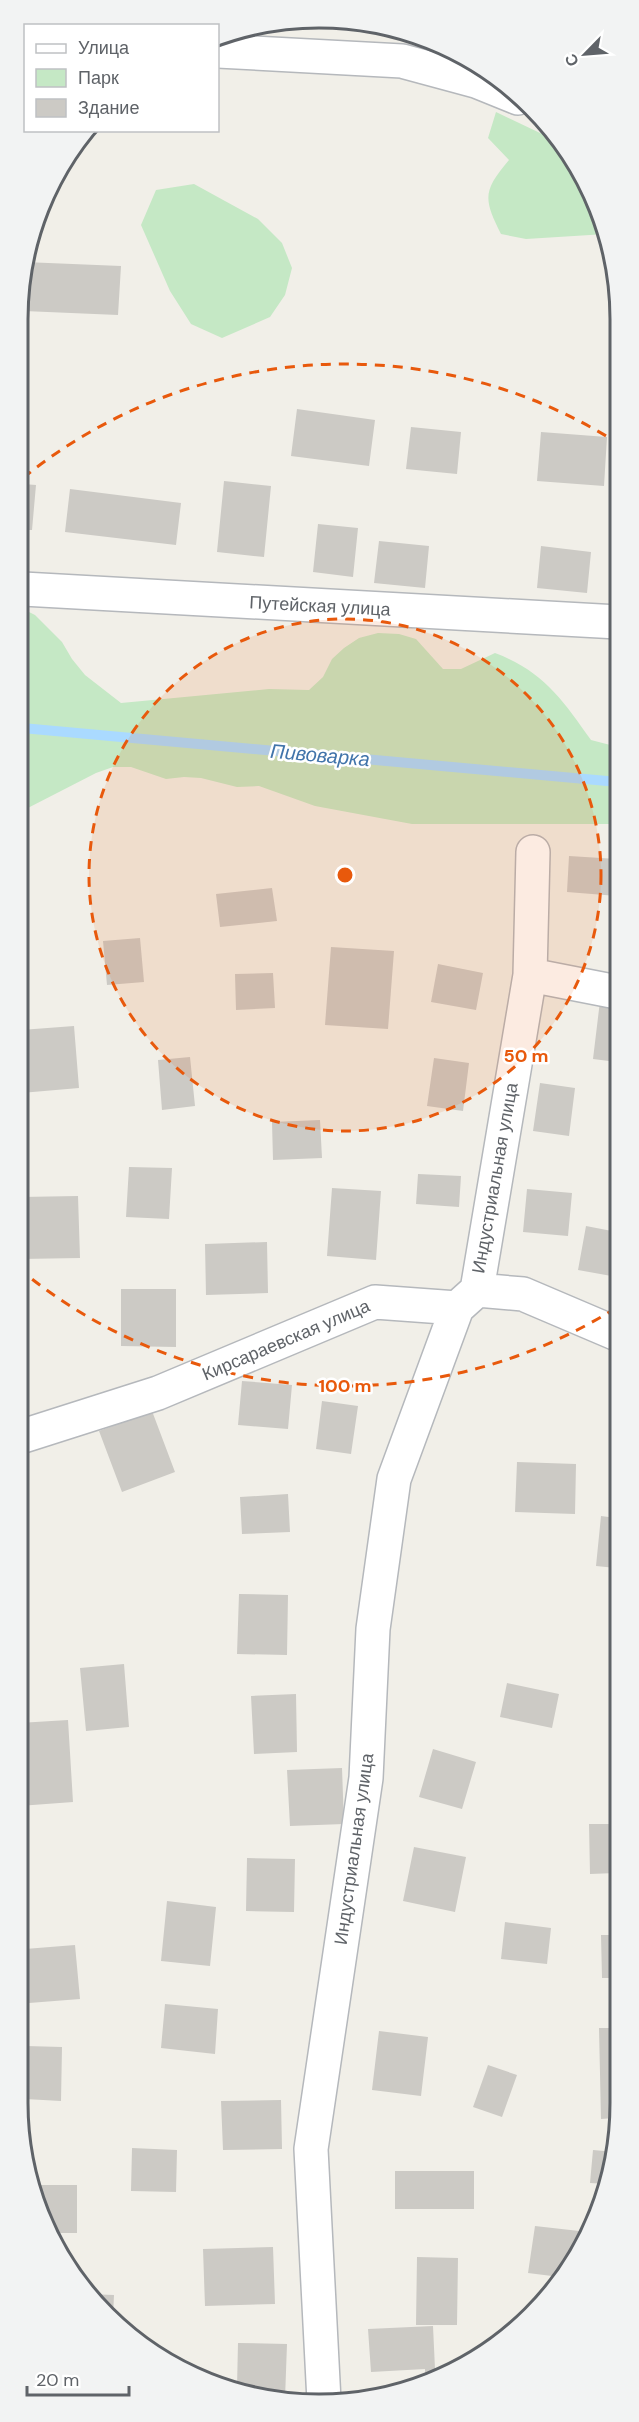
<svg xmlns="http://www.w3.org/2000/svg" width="639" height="2422" viewBox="0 0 639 2422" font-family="'DM Sans',sans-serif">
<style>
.green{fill:#c5e8c5}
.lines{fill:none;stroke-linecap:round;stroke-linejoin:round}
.stream{stroke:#aadaff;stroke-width:10}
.building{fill:#cccac5}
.minor-casing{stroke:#b5b8bc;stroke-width:36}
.minor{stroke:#fff;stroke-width:33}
.ring{fill:none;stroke:#e8590c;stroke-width:3;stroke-dasharray:10 8}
.labels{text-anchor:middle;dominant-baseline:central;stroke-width:5;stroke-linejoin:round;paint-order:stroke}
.street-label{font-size:18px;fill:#5f6368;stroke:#fff}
.water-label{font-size:20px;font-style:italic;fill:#4174aa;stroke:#fff}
.rim{fill:none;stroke:#5f6368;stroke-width:3}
.centre{fill:#e8590c;stroke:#fff;stroke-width:3}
.ring-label{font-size:18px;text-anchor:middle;font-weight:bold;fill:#e8590c;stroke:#fff;stroke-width:5;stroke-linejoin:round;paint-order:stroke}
</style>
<rect width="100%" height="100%" fill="#f1efe8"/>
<path class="green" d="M496 112 559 142 598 204 606 234 526 239 501 234C483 198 483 191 509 160L488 138Z
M194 184 258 219 282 243 292 268 285 295 270 317 222 338 191 324 170 291 141 225 156 190Z
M23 609 35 615 62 642 72 659 85 675 121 703 269 689 309 690 323 677 332 659 344 648 359 638 378 633 399 634 416 639 443 669H461L495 653C543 671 562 699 591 740L618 747V824H412L315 806 259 786 237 787 201 778 184 777 166 779 131 767H113L96 773 22 811V691L26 661 23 633Z"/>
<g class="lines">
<path class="stream" d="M22 728 618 782"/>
</g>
<path class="building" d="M24 262 121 266 118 315 24 311Z
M297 409 375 420 369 466 291 456Z
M411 427 461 432 457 474 406 469Z
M541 432 607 437 604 486 537 481Z
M224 481 271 486 264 557 217 552Z
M23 484 36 485 32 530H23Z
M70 489 181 503 176 545 65 532Z
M318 524 358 528 353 577 313 572Z
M379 541 429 546 425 588 374 583Z
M541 546 591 552 587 593 537 588Z
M569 856 617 859V896L567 892Z
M272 888 277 921 220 927 216 894Z
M140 938 144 982 107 985 103 941Z
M331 947 394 951 388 1029 325 1025Z
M438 964 483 973 476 1010 431 1002Z
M273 973 275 1008 236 1010 235 974Z
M600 1001 617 1004V1062L593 1059Z
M74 1026 79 1088 21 1093V1030Z
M190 1057 195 1106 162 1110 158 1060Z
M434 1058 469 1063 463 1111 427 1106Z
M540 1083 575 1088 569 1136 533 1131Z
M320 1120 322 1158 273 1160 272 1122Z
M129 1167 172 1168 169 1219 126 1217Z
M418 1174 461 1176 459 1207 416 1204Z
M332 1188 381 1191 376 1260 327 1256Z
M527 1189 572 1193 568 1236 523 1232Z
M78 1196 80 1258 21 1259V1197Z
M586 1226 617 1232V1277L578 1270Z
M267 1242 268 1293 206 1295 205 1244Z
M121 1289H176V1347L121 1346Z
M242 1381 292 1385 288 1429 238 1425Z
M322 1401 358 1406 351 1454 316 1449Z
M152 1411 175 1472 122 1492 99 1431Z
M517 1462 576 1464 575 1514 515 1512Z
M288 1494 290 1532 242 1534 240 1497Z
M601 1516 616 1518V1568L596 1566Z
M239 1594 288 1595 287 1655 237 1654Z
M124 1664 129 1727 86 1731 80 1668Z
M507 1683 559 1694 552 1728 500 1717Z
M296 1694 297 1752 254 1754 251 1696Z
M68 1720 73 1802 19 1806V1723Z
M433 1749 476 1762 462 1809 419 1797Z
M342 1768 344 1824 290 1826 287 1770Z
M589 1824H616V1873L590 1874Z
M414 1847 466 1857 455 1912 403 1901Z
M247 1858 295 1859 294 1912 246 1911Z
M167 1901 216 1907 210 1966 161 1961Z
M505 1922 551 1928 547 1964 501 1959Z
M601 1935H616V1978H602Z
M75 1945 80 1999 29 2003 25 1949Z
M165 2004 218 2009 215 2054 161 2048Z
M599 2028H615V2118L601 2119Z
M379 2031 428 2037 421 2096 372 2090Z
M26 2046 62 2047 61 2101 25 2099Z
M488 2065 517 2075 502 2117 473 2107Z
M281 2100 282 2149 223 2150 221 2101Z
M132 2148 177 2150 176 2192 131 2191Z
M593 2150 615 2152V2161L607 2184 590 2183Z
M395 2171H474V2209H395Z
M34 2185H77V2233H51L41 2218Z
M535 2226 588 2232 580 2254 560 2277 528 2273Z
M273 2247 275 2304 205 2306 203 2249Z
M417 2257 458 2258 457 2325H416Z
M88 2294 114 2295 113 2317 93 2302Z
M433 2326 435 2369H447L425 2380V2369L371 2372 368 2329Z
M238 2343 287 2344 285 2399 237 2387Z"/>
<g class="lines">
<g class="minor-casing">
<path id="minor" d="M218 51 402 61 476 81 518 98
M23 589 618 622
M530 975 617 992
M477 1290 530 975 533 852
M20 1437 158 1393 375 1302 457 1308 477 1290 523 1294 617 1334
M324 2401 311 2149 366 1778 373 1629 394 1479 457 1308"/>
</g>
<use href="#minor" class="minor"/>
</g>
<circle cx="345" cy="875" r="256" fill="#e8590c" fill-opacity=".12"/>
<g class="ring">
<circle cx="345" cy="875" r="256"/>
<path d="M616 1308A511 511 0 0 1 23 1272M23 478A511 511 0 0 1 616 442"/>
</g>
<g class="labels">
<g class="street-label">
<text transform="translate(320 606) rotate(3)">Путейская улица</text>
<text transform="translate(495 1178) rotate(-80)">Индустриальная улица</text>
<text transform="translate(286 1340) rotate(-23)">Кирсараевская улица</text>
<text transform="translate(354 1849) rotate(-82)">Индустриальная улица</text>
</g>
<g class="water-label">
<text transform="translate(320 755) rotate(5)">Пивоварка</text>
</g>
</g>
<path d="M0 0H639V2422H0ZM319 28H319A291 291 0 0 1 610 319V2103A291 291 0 0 1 319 2394H319A291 291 0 0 1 28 2103V319A291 291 0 0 1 319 28Z" fill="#f2f3f3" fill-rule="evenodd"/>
<path class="rim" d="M319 28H319A291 291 0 0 1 610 319V2103A291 291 0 0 1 319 2394H319A291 291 0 0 1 28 2103V319A291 291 0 0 1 319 28Z"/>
<circle cx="345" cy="875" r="9" class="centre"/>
<g class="ring-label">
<text x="526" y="1062">50 m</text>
<text x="345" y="1392">100 m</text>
</g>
<rect x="24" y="24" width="195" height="108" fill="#ffffff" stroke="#bfc1c3" stroke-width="1.5"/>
<rect x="36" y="44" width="30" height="9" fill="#ffffff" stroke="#bfc1c3" stroke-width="1.5"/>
<text x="78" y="54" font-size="18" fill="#5f6368">Улица</text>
<rect x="36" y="69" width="30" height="18" fill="#c5e8c5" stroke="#bfc1c3" stroke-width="1.5"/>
<text x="78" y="84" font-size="18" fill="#5f6368">Парк</text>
<rect x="36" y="99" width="30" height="18" fill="#cccac5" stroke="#bfc1c3" stroke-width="1.5"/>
<text x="78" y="114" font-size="18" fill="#5f6368">Здание</text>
<g transform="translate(585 54) rotate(245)" stroke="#ffffff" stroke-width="4.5" paint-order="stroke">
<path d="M0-4.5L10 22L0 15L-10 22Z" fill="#5f6368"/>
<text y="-9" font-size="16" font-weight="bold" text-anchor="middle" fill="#5f6368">С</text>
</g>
<path d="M27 2386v9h102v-9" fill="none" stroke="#5f6368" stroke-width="3"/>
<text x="36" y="2386" font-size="18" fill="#5f6368" stroke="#ffffff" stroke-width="4.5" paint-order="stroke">20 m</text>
</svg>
